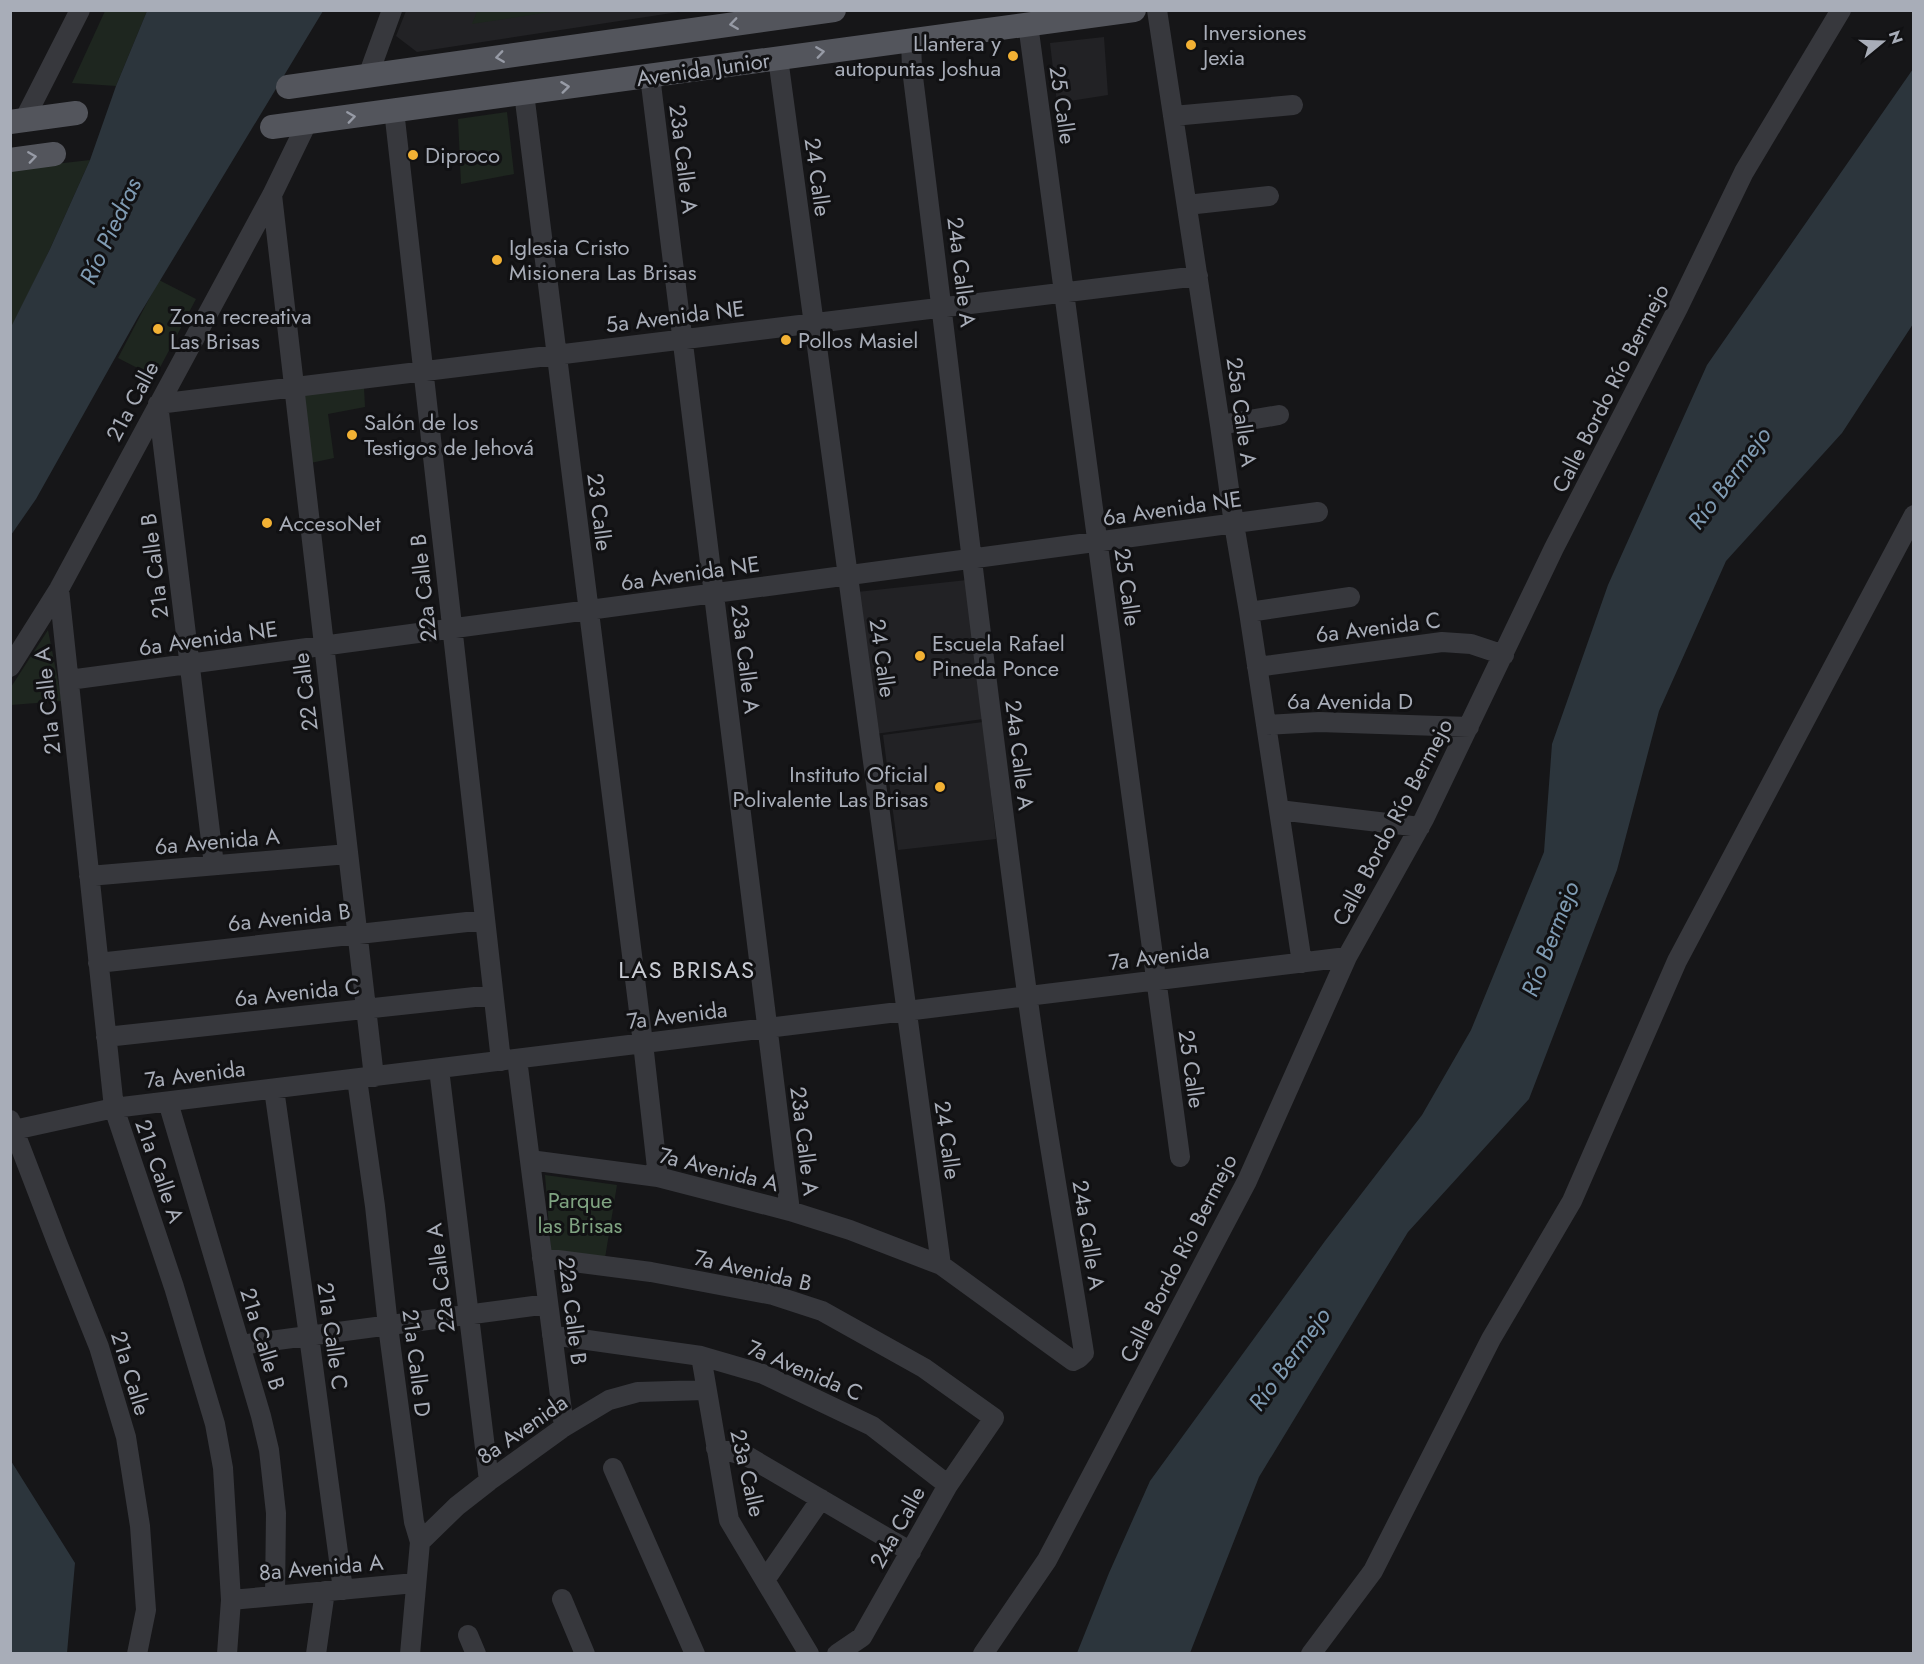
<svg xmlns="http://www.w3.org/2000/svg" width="1924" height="1664" viewBox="0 0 1924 1664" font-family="Jost,sans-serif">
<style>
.built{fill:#222225}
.green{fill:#1e261f}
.water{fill:#2c353c}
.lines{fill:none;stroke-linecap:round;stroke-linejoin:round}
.minor{stroke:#37383d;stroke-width:20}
.major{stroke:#53555c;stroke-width:24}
.oneway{stroke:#979ba6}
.poi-dot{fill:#f2b134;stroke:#111113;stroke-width:2}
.labels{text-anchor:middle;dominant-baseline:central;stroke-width:6;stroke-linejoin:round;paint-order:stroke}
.poi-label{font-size:22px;fill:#a8adb8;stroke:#111113;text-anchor:start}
.street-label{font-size:22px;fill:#a8adb8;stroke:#111113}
.park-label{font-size:22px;fill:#7fa381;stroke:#111113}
.water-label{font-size:24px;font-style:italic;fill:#7f9bb3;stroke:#111113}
.neighbourhood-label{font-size:24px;letter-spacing:1.5px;fill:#c9ccd4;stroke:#111113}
</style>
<rect width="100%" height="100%" fill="#161618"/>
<path class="built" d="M406 11H685L417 52 396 36Z
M1104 37 1108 95 1057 103 1050 43Z
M967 580 983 719 875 734 857 592Z
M983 722 996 839 898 850 883 735Z"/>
<path class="green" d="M105 11H147L116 86 72 83Z
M477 11V10L557 11 472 24Z
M507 112 514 174 461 184 458 119Z
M90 160 50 249 11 329V169Z
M159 280 196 299 155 377 118 358Z
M364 388 365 407 328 414 334 458 306 464 298 396Z
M48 630 62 701 11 705V687Z
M545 1175 617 1185 605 1258 551 1252Z"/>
<path class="water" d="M147 11H323L138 317 36 499 11 535 10 329 50 249 90 160 116 86Z
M1913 69V324L1842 433 1726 561 1659 711 1617 870 1529 1099 1408 1232 1259 1477 1190 1653H1077L1109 1573 1150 1481 1325 1241 1422 1115 1471 1030 1544 852 1552 744 1608 585 1707 365Z
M11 1461 75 1563 67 1653H11Z"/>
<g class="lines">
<path class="minor" d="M1157 10 1220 425 1234 524 1249 612 1302 963
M1028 24 1180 1157
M778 58 941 1265
M368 76 392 10
M650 76 790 1211
M524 93 643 1043 658 1177
M394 110 501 1061
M1173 116 1293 105
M24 120 80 10
M272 195 374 1077
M1187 205 1269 196
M1220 425 1279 415
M59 589 114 1108 174 1287 215 1424 223 1468 231 1600 227 1654
M1249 612 1350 597
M10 667 59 589 272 195 307 123
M1257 667 1442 642 1471 644 1504 655
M69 680 1318 512
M1266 725 1319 722 1469 727
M1279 810 1420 827
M214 865 158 404 1198 276
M89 876 348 854
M98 963 485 920
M106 1037 493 995
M517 1059 564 1427
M439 1069 489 1481
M357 1079 375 1206 388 1326 414 1522 420 1542 410 1654
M274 1089 309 1336 343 1590
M168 1102 261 1416 269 1450 276 1513 275 1596
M10 1120 58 1245 99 1347 126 1437 140 1526 146 1610 137 1654
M14 1130 114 1108 1347 957
M530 1160 658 1177 790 1211 850 1230 941 1265 1073 1361 1079 1358 1084 1353C1065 1233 1043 1114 1027 993 985 685 951 377 912 69L911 40
M542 1258 651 1272 773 1295 822 1311 924 1368 994 1418 948 1485 862 1637 837 1654
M552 1335 701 1356 763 1374 872 1426 948 1485
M240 1345 548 1304
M701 1356 729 1520 809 1654
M716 1448 747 1456 911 1552
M613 1468 695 1654
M420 1542 457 1506 489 1481 564 1427 609 1400 638 1392 705 1390
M765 1580 821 1499
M562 1599 585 1654
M231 1600 415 1583
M468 1635 476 1654
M316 1654 325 1591
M983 1654 1047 1560 1247 1181 1347 957 1424 819 1554 548 1678 308 1744 172 1841 10
M1311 1654 1373 1571 1491 1339 1572 1201 1677 961 1914 515"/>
<path class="major" d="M288 87 834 10
M10 122 76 113
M272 127 1134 10
M10 160 54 154"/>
</g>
<defs><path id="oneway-chevron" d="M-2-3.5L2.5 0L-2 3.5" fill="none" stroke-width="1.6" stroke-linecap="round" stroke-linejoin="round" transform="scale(1.5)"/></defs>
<g class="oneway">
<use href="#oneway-chevron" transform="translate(734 24) rotate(172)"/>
<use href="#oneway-chevron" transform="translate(820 52) rotate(-8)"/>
<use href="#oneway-chevron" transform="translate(500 57) rotate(172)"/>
<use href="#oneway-chevron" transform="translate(565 87) rotate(-7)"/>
<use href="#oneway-chevron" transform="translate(351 117) rotate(-8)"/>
<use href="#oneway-chevron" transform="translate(32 157) rotate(-8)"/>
</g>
<g class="poi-dot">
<circle cx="1191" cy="45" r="6"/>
<circle cx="1013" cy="56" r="6"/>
<circle cx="413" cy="155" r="6"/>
<circle cx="497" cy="260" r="6"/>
<circle cx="158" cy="329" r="6"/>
<circle cx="786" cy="340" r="6"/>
<circle cx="352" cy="435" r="6"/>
<circle cx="267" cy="523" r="6"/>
<circle cx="920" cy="656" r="6"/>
<circle cx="940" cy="787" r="6"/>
</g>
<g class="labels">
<g class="poi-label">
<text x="1203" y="32">Inversiones<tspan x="1203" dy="25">Jexia</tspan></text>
<text x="1001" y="43" text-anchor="end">Llantera y<tspan x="1001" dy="25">autopuntas Joshua</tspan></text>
<text x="425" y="155">Diproco</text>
<text x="509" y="247">Iglesia Cristo<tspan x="509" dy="25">Misionera Las Brisas</tspan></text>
<text x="170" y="316">Zona recreativa<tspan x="170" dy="25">Las Brisas</tspan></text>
<text x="798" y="340">Pollos Masiel</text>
<text x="364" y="422">Salón de los<tspan x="364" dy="25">Testigos de Jehová</tspan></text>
<text x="279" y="523">AccesoNet</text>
<text x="932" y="643">Escuela Rafael<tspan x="932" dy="25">Pineda Ponce</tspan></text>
<text x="928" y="774" text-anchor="end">Instituto Oficial<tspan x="928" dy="25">Polivalente Las Brisas</tspan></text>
</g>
<g class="street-label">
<text transform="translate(703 69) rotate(-8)">Avenida Junior</text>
<text transform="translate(1063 105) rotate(82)">25 Calle</text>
<text transform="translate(684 159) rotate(83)">23a Calle A</text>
<text transform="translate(818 177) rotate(82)">24 Calle</text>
<text transform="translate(962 272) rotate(83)">24a Calle A</text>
<text transform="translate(675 316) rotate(-7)">5a Avenida NE</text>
<text transform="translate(1610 388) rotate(-63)">Calle Bordo Río Bermejo</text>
<text transform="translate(132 401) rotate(-62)">21a Calle</text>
<text transform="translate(1242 412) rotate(82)">25a Calle A</text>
<text transform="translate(1172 508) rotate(-8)">6a Avenida NE</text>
<text transform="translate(600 512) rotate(83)">23 Calle</text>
<text transform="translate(154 566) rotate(-97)">21a Calle B</text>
<text transform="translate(690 573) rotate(-8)">6a Avenida NE</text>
<text transform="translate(1128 587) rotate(82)">25 Calle</text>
<text transform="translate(423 588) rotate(-96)">22a Calle B</text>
<text transform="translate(1378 627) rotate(-7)">6a Avenida C</text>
<text transform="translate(208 638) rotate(-8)">6a Avenida NE</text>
<text transform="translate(883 658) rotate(82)">24 Calle</text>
<text transform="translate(746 659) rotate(83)">23a Calle A</text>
<text transform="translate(305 692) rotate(-97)">22 Calle</text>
<text transform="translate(47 701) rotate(-96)">21a Calle A</text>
<text x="1350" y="701">6a Avenida D</text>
<text transform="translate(1020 755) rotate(83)">24a Calle A</text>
<text transform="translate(1392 822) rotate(-62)">Calle Bordo Río Bermejo</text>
<text transform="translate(217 841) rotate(-5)">6a Avenida A</text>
<text transform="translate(289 917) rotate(-6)">6a Avenida B</text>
<text transform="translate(1159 956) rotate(-7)">7a Avenida</text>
<text transform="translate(297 992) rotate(-6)">6a Avenida C</text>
<text transform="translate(677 1015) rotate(-7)">7a Avenida</text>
<text transform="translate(1192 1069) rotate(82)">25 Calle</text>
<text transform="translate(195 1074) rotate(-7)">7a Avenida</text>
<text transform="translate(948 1140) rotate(82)">24 Calle</text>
<text transform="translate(805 1141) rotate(83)">23a Calle A</text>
<text transform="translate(719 1169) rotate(14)">7a Avenida A</text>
<text transform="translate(160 1171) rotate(71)">21a Calle A</text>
<text transform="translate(1089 1235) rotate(81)">24a Calle A</text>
<text transform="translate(1178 1258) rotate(-63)">Calle Bordo Río Bermejo</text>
<text transform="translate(753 1270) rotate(13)">7a Avenida B</text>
<text transform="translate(440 1278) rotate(-97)">22a Calle A</text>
<text transform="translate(573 1311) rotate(83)">22a Calle B</text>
<text transform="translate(333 1336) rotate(82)">21a Calle C</text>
<text transform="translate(263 1339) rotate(73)">21a Calle B</text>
<text transform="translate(417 1363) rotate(83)">21a Calle D</text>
<text transform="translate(805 1370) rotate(23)">7a Avenida C</text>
<text transform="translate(131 1373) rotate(73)">21a Calle</text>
<text transform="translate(522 1429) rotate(-35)">8a Avenida</text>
<text transform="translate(748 1473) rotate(77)">23a Calle</text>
<text transform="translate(897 1527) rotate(-61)">24a Calle</text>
<text transform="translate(321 1567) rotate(-5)">8a Avenida A</text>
</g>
<g class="park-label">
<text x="580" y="1200">Parque<tspan x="580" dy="25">las Brisas</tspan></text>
</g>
<g class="water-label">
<text transform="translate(110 231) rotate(-65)">Río Piedras</text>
<text transform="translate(1729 478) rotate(-53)">Río Bermejo</text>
<text transform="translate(1550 939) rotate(-69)">Río Bermejo</text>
<text transform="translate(1289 1359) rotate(-54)">Río Bermejo</text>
</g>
<g class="neighbourhood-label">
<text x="687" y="969">LAS BRISAS</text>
</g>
</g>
<rect width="1924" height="1664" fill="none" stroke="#a8adb8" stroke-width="24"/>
<g transform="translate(1882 42) rotate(71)" stroke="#111113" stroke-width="4.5" paint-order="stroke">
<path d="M0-4.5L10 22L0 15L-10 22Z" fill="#a8adb8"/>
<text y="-9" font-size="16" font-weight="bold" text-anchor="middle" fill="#a8adb8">N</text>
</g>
</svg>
